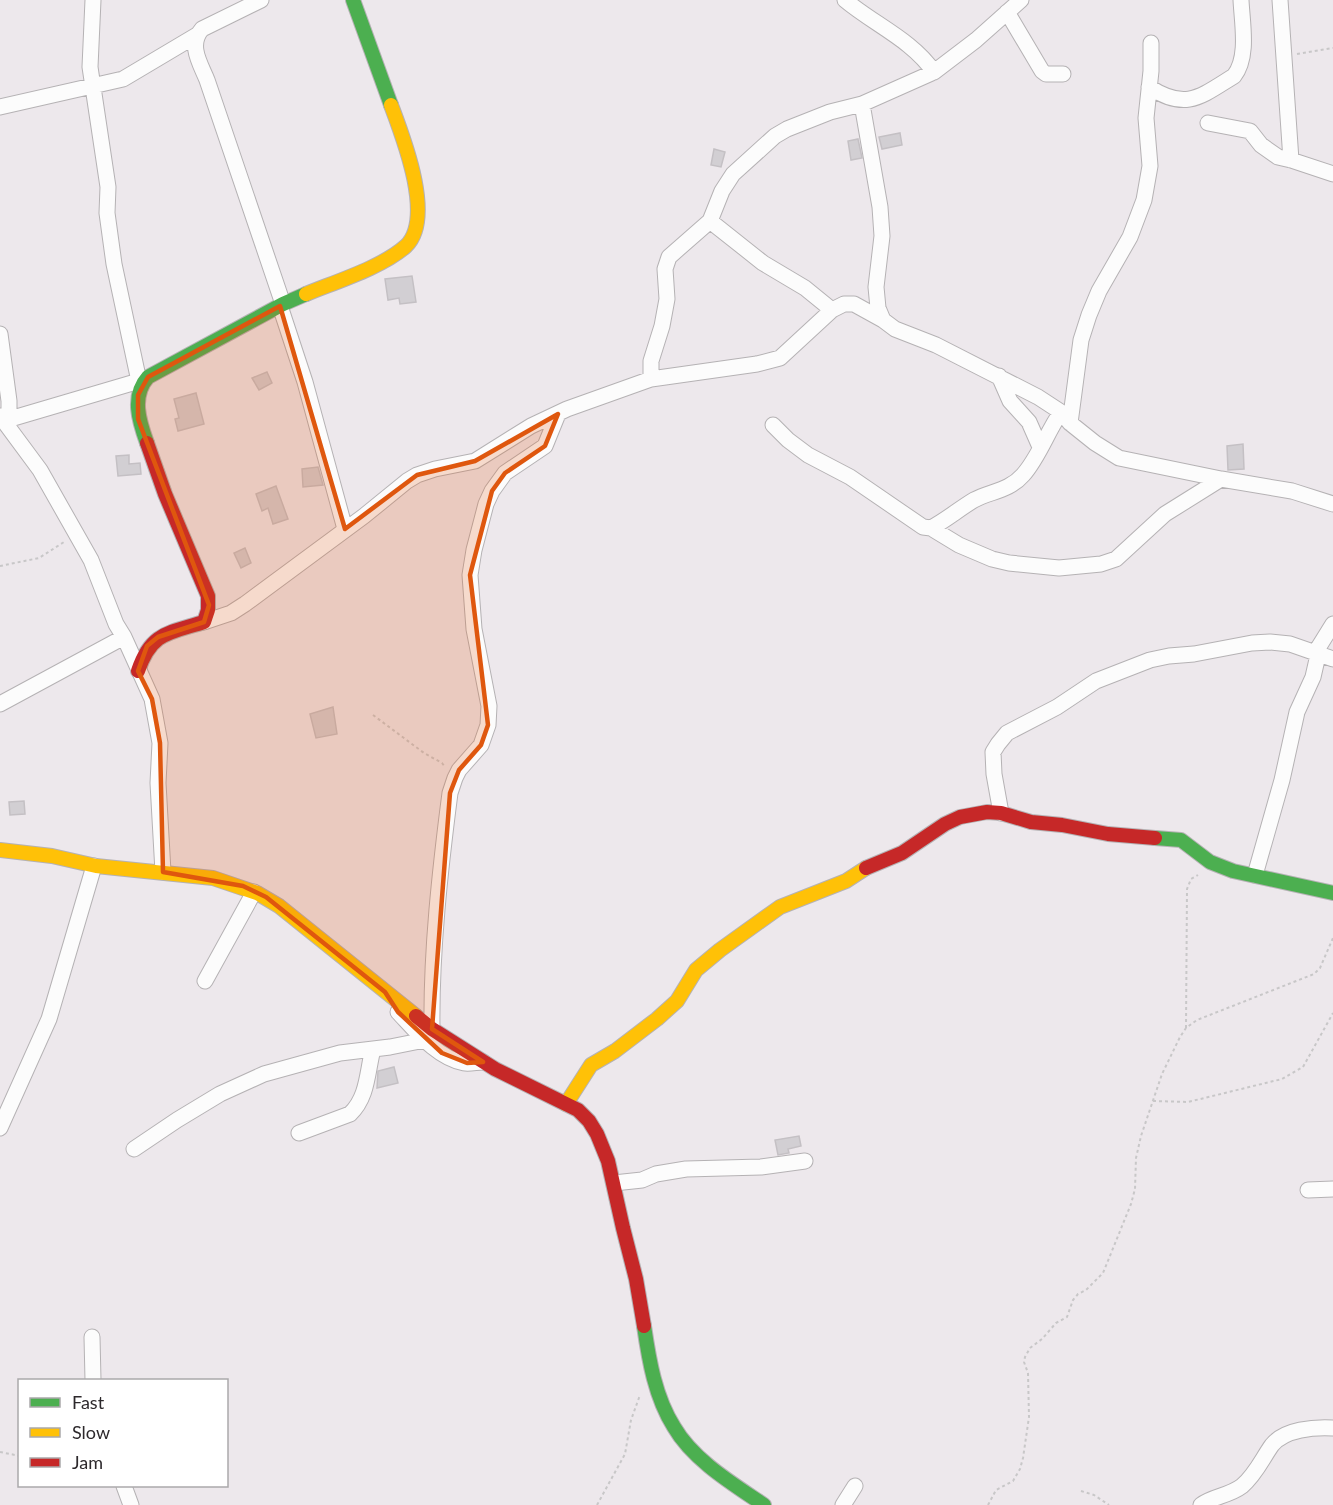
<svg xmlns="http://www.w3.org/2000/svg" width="1333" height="1505" viewBox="0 0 1333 1505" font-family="Lato,sans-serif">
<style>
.building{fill:#d2cfd3;stroke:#c4c0c4;stroke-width:1.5}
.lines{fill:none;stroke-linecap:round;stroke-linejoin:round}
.street-casing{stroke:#b5b2b4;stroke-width:17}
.fast-casing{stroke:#b5b2b4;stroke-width:16}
.slow-casing{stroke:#b5b2b4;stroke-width:16}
.jam-casing{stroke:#b5b2b4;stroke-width:16}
.path{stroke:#c8c7c8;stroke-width:2;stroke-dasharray:3 3;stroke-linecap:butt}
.street{stroke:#fcfcfc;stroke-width:15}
.fast{stroke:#4caf50;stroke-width:14}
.slow{stroke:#ffc107;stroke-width:14}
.jam{stroke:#c62828;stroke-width:14}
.marked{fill:#df570e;fill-opacity:0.2;stroke:#df570e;stroke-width:4.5;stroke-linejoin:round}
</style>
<rect width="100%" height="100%" fill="#ede8ec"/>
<path class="building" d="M900 133 902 145 882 149 879 137Z
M858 139 862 158 851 160 848 141Z
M714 149 725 152 721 167 711 165Z
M412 276 416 302 400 304 399 298 388 300 385 279Z
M267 372 272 383 259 390 252 378Z
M196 393 204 424 178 431 175 419 179 418 174 399Z
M1243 444 1244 469 1228 470 1227 446Z
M129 455V464L140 463 141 474 118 476 116 456Z
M318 467 323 485 303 487 302 469Z
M276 486 288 519 273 524 268 508 262 511 256 494Z
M245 548 251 563 241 568 234 553Z
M333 707 337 734 316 738 310 714Z
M24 801 25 814 10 815 9 802Z
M394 1067 398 1083 377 1088 378 1071Z
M799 1136 801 1146 788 1149 789 1153 778 1155 775 1140Z"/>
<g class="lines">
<g class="street-casing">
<path id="street" d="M93 0 90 67 108 187 107 213 114 264 140 386
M261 0 202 29C188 45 200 63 207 80L283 304
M845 0C875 25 912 40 934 72
M1280 0 1291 160
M1007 12 1042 71 1046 74H1063
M1149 87C1186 111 1200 97 1234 76 1249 57 1242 23 1241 0
M862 104 880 207 882 236 876 287 878 308 883 320 895 329 936 345 1038 397 1061 412 1070 423 1095 443 1119 458 1221 479 1292 491 1333 504
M0 107 123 79 197 35
M1208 123 1250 131 1261 145 1278 157 1291 160 1333 174
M710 221 763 263 805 288 832 310
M280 306 305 382 345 529
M0 334 9 401V426
M999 376 1010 401 1029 422 1040 447
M651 379V361L662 326 667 299 665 269 669 257 710 221 722 191 733 174 775 136 787 129 830 112 862 104 934 72 976 40 1021 0
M0 416 40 470 91 560 116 624 124 637 152 699 160 743 158 783 163 872
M10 419 139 381
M1070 423 1081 340 1089 315 1099 291 1130 237 1144 200 1150 166 1146 118 1151 71V43
M773 425 788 440 808 455 850 477 923 527 931 528C946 520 959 509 974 500 991 491 1009 491 1023 475 1039 457 1047 432 1061 412
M931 528 959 545 992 559 1009 563 1059 568 1101 564 1116 559 1165 514 1221 479
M204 622 231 613 245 604 364 516 407 481 417 475 435 469 475 461 531 426 567 409 651 379 757 364 780 358 832 310 844 304H854L883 320
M1315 653 1333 624
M0 704 124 637
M1001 813 994 774 993 752 998 744 1007 733 1057 707 1096 681 1150 660 1169 656 1194 654 1252 643 1270 642 1290 644 1333 659
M1255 875 1282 780 1297 712 1313 677 1318 655
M205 981 254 892
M398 1012C416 1031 437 1058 464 1063 470 1064 477 1062 483 1062
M432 1029C431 952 440 870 450 793L455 778 459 770 481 745 488 725 489 706 474 629 470 575 474 550 486 504 492 491 505 473 545 446 558 414
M0 1128 49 1019 94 866
M299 1133 350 1114C368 1097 367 1072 373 1049
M134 1149 177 1120 220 1094 264 1074 340 1053 390 1047 425 1040
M614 1183 642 1180 656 1174 686 1169 761 1167 805 1161
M1308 1190 1333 1189
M92 1337 93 1380
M124 1486 131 1505
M843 1505 855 1486
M1201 1505C1213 1496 1229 1496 1242 1486 1256 1474 1262 1459 1272 1445 1285 1429 1314 1427 1333 1428"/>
</g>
<g class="fast-casing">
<path id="fast" d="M353 0 391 105
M147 443C139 421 131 396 148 377L283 304 306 294
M1155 838 1181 840 1210 862 1233 871 1333 893
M644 1326C649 1360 655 1397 674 1427 693 1460 733 1484 764 1505"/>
</g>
<g class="slow-casing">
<path id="slow" d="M306 294C335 282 383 267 406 246 435 218 403 137 391 105
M0 850 52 856 96 866 213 878 257 893 279 906 416 1016
M566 1104 591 1065 615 1051 657 1019 677 1001 696 970 720 950 780 907 846 881 866 868"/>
</g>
<g class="jam-casing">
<path id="jam" d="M138 671C151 632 169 633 204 622L208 610V596L165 494 147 443
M866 868 902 853 945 824 960 817 987 812 1001 813 1031 822 1062 825 1108 834 1155 838
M416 1016 432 1029 495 1069 578 1110 589 1121 597 1134 608 1161 623 1228 636 1279 644 1326"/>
</g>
<path class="path" d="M1297 54 1333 48
M0 566 39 558 64 542
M373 715 424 753 442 763 445 767
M1186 1028 1187 889 1191 879 1198 875
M1153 1101 1188 1102 1282 1079 1303 1067 1333 1013
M0 1452 20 1456
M1081 1491 1094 1495 1109 1505
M597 1505 625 1454 631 1420 640 1395
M988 1505 996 1490 1013 1481 1020 1469 1023 1458 1029 1417 1028 1373 1024 1362 1025 1357 1030 1348 1042 1339 1056 1323 1067 1317 1073 1300 1078 1294 1086 1290 1103 1273 1131 1204 1135 1189 1136 1158 1141 1136 1162 1074 1180 1037 1186 1028 1197 1020 1314 974 1320 968 1333 938"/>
<use href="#street" class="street"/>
<use href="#fast" class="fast"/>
<use href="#slow" class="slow"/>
<use href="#jam" class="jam"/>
</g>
<path class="marked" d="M280 306 345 529 417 475 475 461 558 414 545 446 505 473 492 491 470 575 488 725 481 745 459 770 450 793 432 1029 483 1062 467 1063 442 1053 398 1012 385 992 266 897 243 886 163 872 160 743 152 699 138 671 147 646 158 637 204 622 209 605 138 419V395L148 377Z"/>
<rect x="18" y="1379" width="210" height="108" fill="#ffffff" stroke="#aba9ab" stroke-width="1.5"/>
<rect x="30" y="1398" width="30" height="9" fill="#4caf50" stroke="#aba9ab" stroke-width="1.5"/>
<text x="72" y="1409" font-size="18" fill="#2d292c">Fast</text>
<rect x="30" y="1428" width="30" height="9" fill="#ffc107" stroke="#aba9ab" stroke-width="1.5"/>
<text x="72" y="1439" font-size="18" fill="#2d292c">Slow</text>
<rect x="30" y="1458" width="30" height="9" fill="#c62828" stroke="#aba9ab" stroke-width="1.5"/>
<text x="72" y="1469" font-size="18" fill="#2d292c">Jam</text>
</svg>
